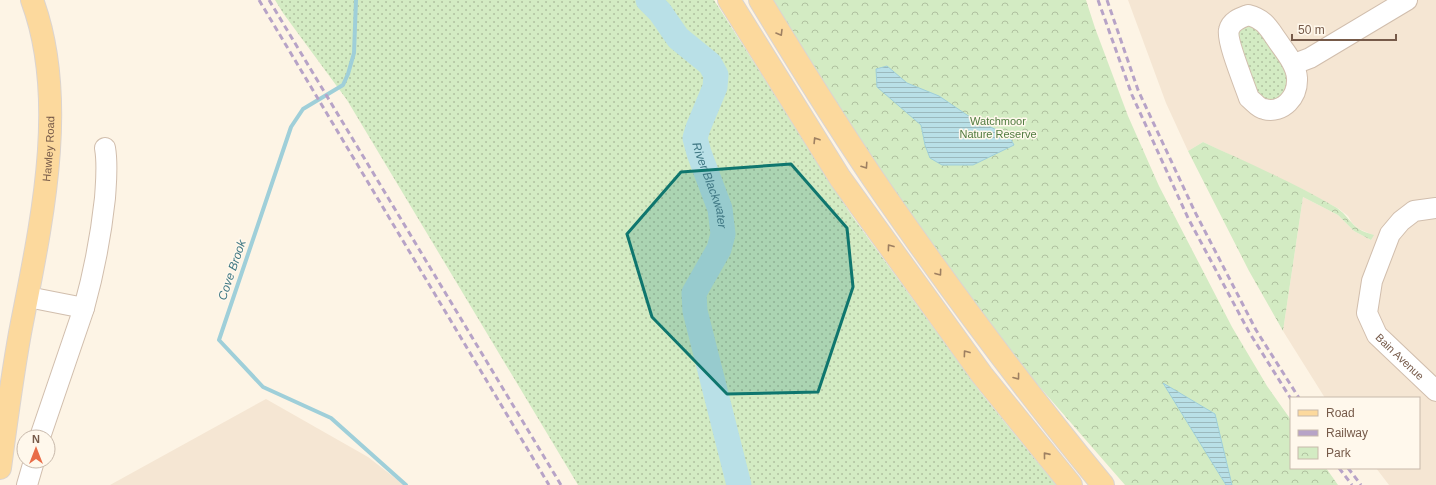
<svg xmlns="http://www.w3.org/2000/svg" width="1436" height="485" viewBox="0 0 1436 485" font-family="Helvetica,sans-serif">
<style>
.residential{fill:#f5e6d3}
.grass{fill:url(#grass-dots)}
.park{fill:url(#park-crowns)}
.water{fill:url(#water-rules);stroke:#9fcfd9}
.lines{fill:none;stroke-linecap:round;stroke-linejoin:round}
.stream{stroke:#9fcfd9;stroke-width:4}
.river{stroke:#b9e0e7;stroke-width:25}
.minor-casing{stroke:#d1bead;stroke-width:22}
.major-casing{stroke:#dbd4d0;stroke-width:24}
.minor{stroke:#fff;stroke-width:20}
.major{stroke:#fcd99d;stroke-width:22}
.rail{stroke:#b7a3c7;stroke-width:3;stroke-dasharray:6 4;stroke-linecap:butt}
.oneway{stroke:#9e8062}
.marked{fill:#0f766e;fill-opacity:0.2;stroke:#0f766e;stroke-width:3;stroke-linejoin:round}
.labels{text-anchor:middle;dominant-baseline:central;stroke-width:3;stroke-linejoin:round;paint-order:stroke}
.park-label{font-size:11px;fill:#527c41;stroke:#fff8ec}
.street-label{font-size:11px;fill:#765a49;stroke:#fff8ec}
.water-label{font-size:12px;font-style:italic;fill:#3f7783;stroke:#fff8ec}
</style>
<defs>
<pattern id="grass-dots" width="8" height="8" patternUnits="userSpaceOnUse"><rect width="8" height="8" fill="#d3ebc3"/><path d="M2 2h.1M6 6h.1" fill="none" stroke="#b0c1a0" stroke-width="1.8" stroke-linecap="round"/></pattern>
<pattern id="park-crowns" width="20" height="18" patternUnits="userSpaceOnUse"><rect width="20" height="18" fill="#d3ebc3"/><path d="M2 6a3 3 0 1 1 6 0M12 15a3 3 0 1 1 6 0" fill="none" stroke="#b0c1a0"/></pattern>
<pattern id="water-rules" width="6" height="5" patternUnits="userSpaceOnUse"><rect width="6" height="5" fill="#b9e0e7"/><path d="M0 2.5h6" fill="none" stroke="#9bb9bd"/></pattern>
</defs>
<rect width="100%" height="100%" fill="#fdf4e5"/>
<path class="residential" d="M1128 0H1436V485H1389L1376 468H1419V398H1325L1283 331 1303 197 1338 215 1354 231 1371 240 1373 235 1359 229 1352 223 1348 216 1339 209 1304 190 1203 142 1188 151 1166 103Z
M266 399 368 457 404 485H110Z"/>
<path class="grass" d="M275 0H714L852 216 981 393 1056 485H578L347 100 283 13Z
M1241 25 1258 26 1280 61 1291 83 1278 100 1264 101 1255 93 1237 32Z"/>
<path class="park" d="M771 0H1086L1095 28 1128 116 1159 186 1232 327 1267 386 1291 420V468H1326L1338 485H1125L1011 354 888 190Z
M1203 142C1248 163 1295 183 1337 208 1346 214 1351 224 1359 229 1363 232 1369 233 1374 235L1371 240 1354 231 1338 215 1303 197 1283 331 1249 271 1188 151Z"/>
<path class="water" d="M887 66 907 83 939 96 970 117 1009 136 1014 145 973 165H942L930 158 925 145 921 125 877 87 876 69Z
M1163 383 1215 414 1232 485H1226Z"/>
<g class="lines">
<path class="stream" d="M356 0 354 53 348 74 343 85 303 109 291 127 219 340 263 387 331 418 406 485"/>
<path class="river" id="s1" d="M648 0 660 12 678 38 710 64 716 75 715 87 698 128 695 138 699 153 720 209 723 234 719 249 694 293 695 311 739 485"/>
<g class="minor-casing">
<g id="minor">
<path d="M1248 15C1264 19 1268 27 1277 40 1285 52 1296 64 1297 78 1298 97 1283 114 1264 109 1258 108 1254 102 1249 98 1245 86 1226 40 1229 30 1231 21 1240 18 1248 15Z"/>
<path d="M1294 64 1310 58 1407 0"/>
<path id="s2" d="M1436 208 1414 211 1401 221 1390 234 1372 281 1367 313 1377 335 1436 391"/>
<path d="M28 297 84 308"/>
<path d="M40 437 84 308C94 272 101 235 105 198 106 181 108 165 105 148"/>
<path d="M27 485 34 461"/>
</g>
</g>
<g class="major-casing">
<g id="major">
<path d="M729 0 840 178 982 375 1071 485"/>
<path d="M760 0C800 66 841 132 885 196 954 295 1026 392 1103 485"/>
<path id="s3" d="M0 468C6 423 12 377 20 333 40 229 70 102 32 0"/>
</g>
</g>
<use href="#minor" class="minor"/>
<use href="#major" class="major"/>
<path class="rail" d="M259 0 549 485
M269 0 561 485
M1098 0 1132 95 1188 218 1249 332 1291 399
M1107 0 1138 90 1195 212 1256 330 1299 398
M1339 468 1352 485
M1348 468 1361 485"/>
</g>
<defs><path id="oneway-chevron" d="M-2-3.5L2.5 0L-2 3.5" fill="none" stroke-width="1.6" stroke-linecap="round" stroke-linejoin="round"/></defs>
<g class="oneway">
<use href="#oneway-chevron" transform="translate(780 33) rotate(59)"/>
<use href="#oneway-chevron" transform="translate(816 140) rotate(-122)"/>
<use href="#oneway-chevron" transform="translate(865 166) rotate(56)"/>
<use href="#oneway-chevron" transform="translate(890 247) rotate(-126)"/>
<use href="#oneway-chevron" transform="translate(939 273) rotate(54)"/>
<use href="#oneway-chevron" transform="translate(966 353) rotate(-126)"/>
<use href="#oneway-chevron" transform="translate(1017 377) rotate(53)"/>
<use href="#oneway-chevron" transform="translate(1046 455) rotate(-129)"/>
</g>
<path class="marked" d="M791 164 847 228 853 287 818 392 727 394 652 317 627 234 681 172Z"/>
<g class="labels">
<g class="park-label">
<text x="998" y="121">Watchmoor<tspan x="998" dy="13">Nature Reserve</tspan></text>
</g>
<g class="street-label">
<text stroke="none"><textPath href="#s3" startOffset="323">Hawley Road</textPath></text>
<text stroke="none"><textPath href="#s2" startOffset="194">Bain Avenue</textPath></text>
</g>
<g class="water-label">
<text stroke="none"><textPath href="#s1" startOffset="219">River Blackwater</textPath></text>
<text transform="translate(232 270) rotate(-71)">Cove Brook</text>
</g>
</g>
<rect x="1290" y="397" width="130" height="72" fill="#fff8ec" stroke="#c8b9ab"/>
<rect x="1298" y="410" width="20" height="6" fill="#fcd99d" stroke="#c8b9ab"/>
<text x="1326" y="417" font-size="12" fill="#765a49">Road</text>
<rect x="1298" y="430" width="20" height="6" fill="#b7a3c7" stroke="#c8b9ab"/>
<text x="1326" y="437" font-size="12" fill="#765a49">Railway</text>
<rect x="1298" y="447" width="20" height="12" fill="url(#park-crowns)" stroke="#c8b9ab"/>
<text x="1326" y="457" font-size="12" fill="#765a49">Park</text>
<g transform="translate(36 449)"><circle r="19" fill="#fff8ec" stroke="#c8b9ab"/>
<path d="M0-3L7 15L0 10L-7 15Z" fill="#e96d48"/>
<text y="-6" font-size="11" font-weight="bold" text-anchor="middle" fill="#765a49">N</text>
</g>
<path d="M1292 34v6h104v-6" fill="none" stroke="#765a49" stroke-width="2"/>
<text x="1298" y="34" font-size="12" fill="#765a49" stroke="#fff8ec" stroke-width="3" paint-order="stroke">50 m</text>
</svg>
